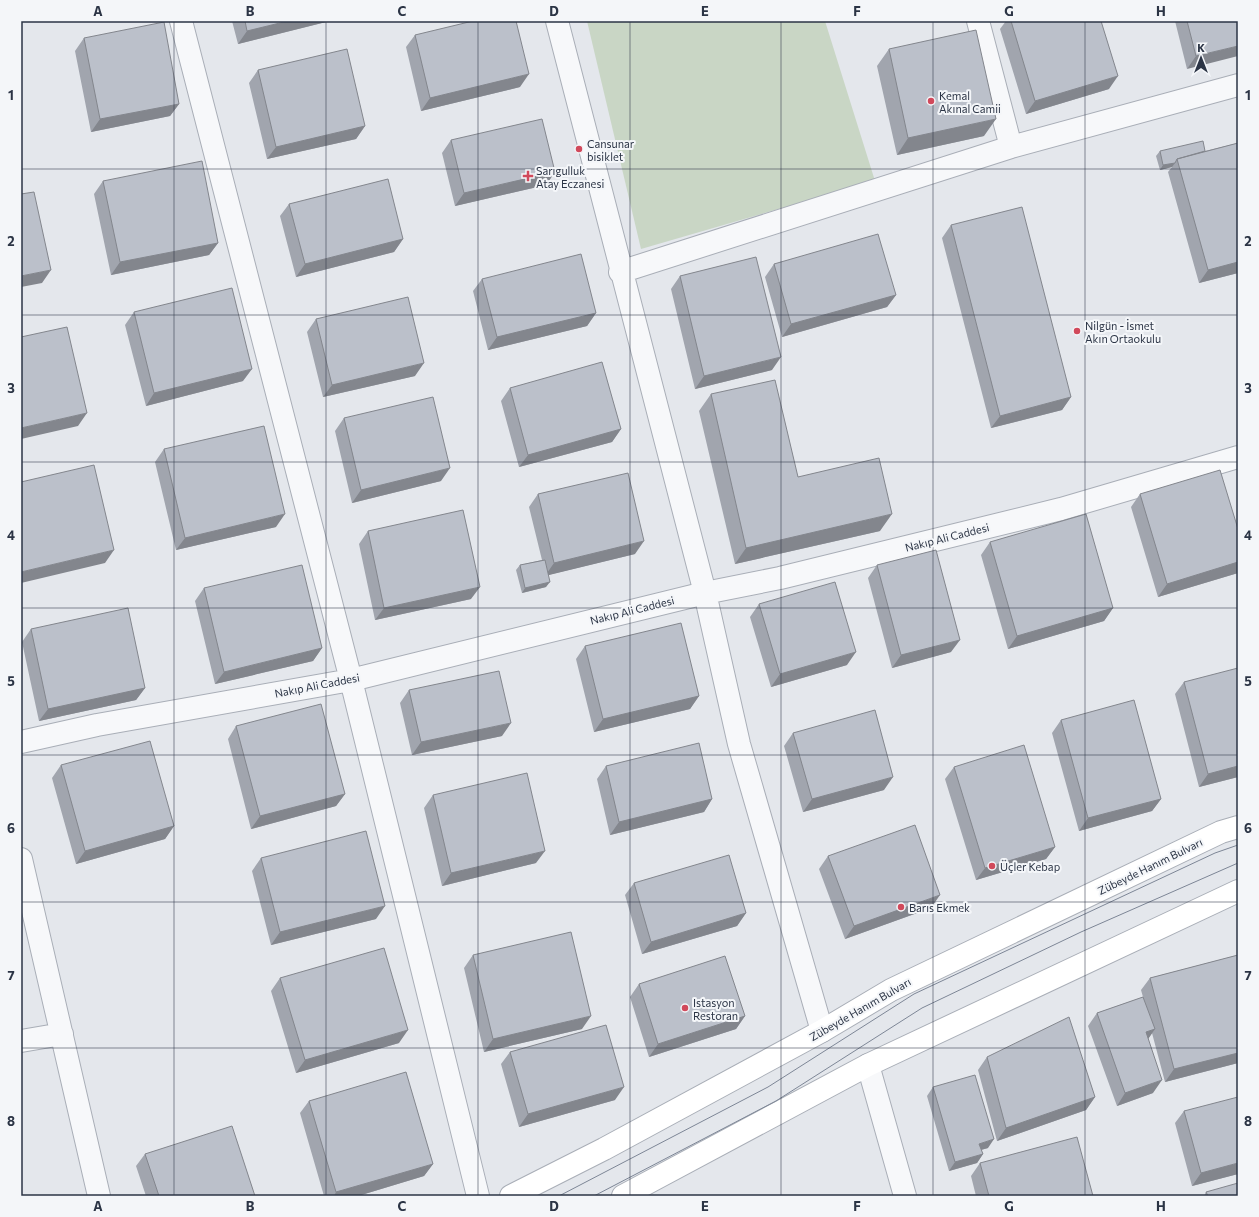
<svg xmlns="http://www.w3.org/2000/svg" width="1259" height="1217" viewBox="0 0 1259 1217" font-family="Commissioner,sans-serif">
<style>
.green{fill:#c9d6c5}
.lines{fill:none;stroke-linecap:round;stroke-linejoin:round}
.minor-casing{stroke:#a9aeb7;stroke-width:24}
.secondary-casing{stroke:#a9aeb7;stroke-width:24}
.minor{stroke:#f7f8fa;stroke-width:22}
.secondary{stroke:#fff;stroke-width:22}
.tram{stroke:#7d8696;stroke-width:1}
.wall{fill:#a1a5ae}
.shaded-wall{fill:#83868d}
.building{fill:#bbc0ca;stroke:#83868d}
.grid{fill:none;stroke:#2b3445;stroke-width:1;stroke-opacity:0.55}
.poi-dot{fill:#d1495b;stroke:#f4f6f9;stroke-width:1.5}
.labels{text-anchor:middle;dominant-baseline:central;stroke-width:4;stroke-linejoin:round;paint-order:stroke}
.poi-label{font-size:11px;fill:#2b3445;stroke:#f4f6f9;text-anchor:start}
.street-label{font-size:11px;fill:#2b3445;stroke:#f4f6f9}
.neatline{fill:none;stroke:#2b3445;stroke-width:1.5}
.grid-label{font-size:13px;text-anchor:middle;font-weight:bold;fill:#2b3445}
</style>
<rect width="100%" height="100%" fill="#e4e7ec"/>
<path class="green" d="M587 21H825L875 181 641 249Z"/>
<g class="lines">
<g class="minor-casing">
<path id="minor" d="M181 21 351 680 478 1196
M557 21 705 593 739 744 822 1031
M978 21 1011 147
M620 272 1011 147 1238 85
M21 742 97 725 351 680 705 593 780 578 1061 509 1238 457
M21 859 99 1196
M21 1041 62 1034
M868 1065 905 1196"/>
</g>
<g class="secondary-casing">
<path id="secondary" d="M511 1196 604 1149 822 1031 891 990 1221 832 1238 827
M623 1196 868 1065 1238 891"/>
</g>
<use href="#minor" class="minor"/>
<use href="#secondary" class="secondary"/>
<path class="tram" d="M559 1196 768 1087 914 994 1215 853 1238 845
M594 1196 776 1101 922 1008 1081 932 1238 863"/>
</g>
<path class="wall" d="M232 21H330L238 44Z
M1006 21H1101L1109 89 1026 114 1000 29Z
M1175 21H1238L1187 69Z
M415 35 520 87 421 111 406 47Z
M84 38 179 104 170 116 91 132 75 51Z
M889 49 984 136 897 155 877 66Z
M258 70 365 126 356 139 267 159 249 83Z
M451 140 555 172 546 185 455 206 442 153Z
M1238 143V273L1199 283 1168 172 1172 167 1160 170 1156 156 1160 151H1205Z
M103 181 218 243 209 255 111 275 94 194Z
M289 204 403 239 394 252 296 277 280 216Z
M951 225 1071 397 1062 410 991 428 942 238Z
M774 264 896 295 887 307 782 337 765 277Z
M680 276 772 370 695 389 671 289Z
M482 279 596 313 587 326 488 350 473 291Z
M134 312 243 381 146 406 125 325Z
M316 319 415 376 323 397 307 332Z
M510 388 621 429 612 442 519 467 501 401Z
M711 394 798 477 880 531 735 564 699 411Z
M344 418 441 481 352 503 335 431Z
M164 449 276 527 176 550 155 462Z
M538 494 635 554 548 575 546 587 522 593 516 570 520 565 542 560 529 507Z
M1140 494 1238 529V573L1158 597 1131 507Z
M368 531 471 599 375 620 359 544Z
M990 542 1113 608 1104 621 1008 649 981 555Z
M877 565 951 652 892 668 868 578Z
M204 588 322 648 313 661 215 684 195 601Z
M759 604 847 665 771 687 750 617Z
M31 629 145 688 136 700 39 721 22 642Z
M585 646 699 696 690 709 594 732 576 659Z
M1184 682 1238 777 1199 787 1175 694Z
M409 690 502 736 412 755 400 703Z
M1061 720 1161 799 1152 811 1079 831 1052 733Z
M236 726 345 794 336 806 251 829 228 739Z
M793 733 884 790 803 812 784 746Z
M61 765 174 826 165 839 76 864 52 778Z
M606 766 712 799 704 812 610 835 597 779Z
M954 767 1055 847 1046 859 976 880 945 779Z
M433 795 536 863 442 886 424 808Z
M828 856 931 908 845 939 819 869Z
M261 858 376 919 271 945 252 871Z
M634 883 746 913 737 926 642 954 625 895Z
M473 955 582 1029 484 1052 464 968Z
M1238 955V1063L1165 1082 1152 1033 1148 1039 1153 1093 1117 1106 1088 1026 1097 1013 1143 997 1141 990 1150 978Z
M280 978 399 1043 296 1073 271 991Z
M639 984 745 1016 736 1029 649 1057 630 997Z
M510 1052 615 1100 519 1127 501 1064Z
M987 1057 1095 1097 1086 1110 997 1141 978 1070Z
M933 1087 988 1148 981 1150 983 1154 977 1163 949 1171 927 1096Z
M309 1101 433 1164 424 1176 358 1196H324L300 1113Z
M1184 1111 1238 1174 1192 1186 1175 1123Z
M145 1154 255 1196H146L136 1166Z
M980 1163 1093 1196H976L971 1176Z
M1206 1192 1238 1196H1204Z"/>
<path class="shaded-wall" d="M288 21H330L238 44 247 31Z
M1238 46V56L1187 69 1196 56Z
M529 74 520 87 421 111 430 98Z
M1118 76 1109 89 1026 114 1035 101Z
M179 104 170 116 91 132 100 119Z
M996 119 984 136 897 155 908 138Z
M365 126 356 139 267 159 276 147Z
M1175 163 1172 167 1160 170 1163 165Z
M555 172 546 185 455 206 464 193Z
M403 239 394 252 296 277 305 264Z
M218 243 209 255 111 275 120 262Z
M1238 262V273L1199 283 1208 270Z
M51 270 42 283 21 287V276Z
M896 295 887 307 782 337 791 324Z
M596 313 587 326 488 350 497 337Z
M781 357 772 370 695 389 704 376Z
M424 363 415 376 323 397 332 385Z
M252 369 243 381 146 406 154 393Z
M1071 397 1062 410 991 428 1000 416Z
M87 413 78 426 21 439V428Z
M621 429 612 442 519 467 528 455Z
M450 468 441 481 352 503 361 490Z
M285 514 276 527 176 550 185 538Z
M892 514 880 531 735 564 746 548Z
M644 541 635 554 545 576 554 563Z
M114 550 105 563 21 583V572Z
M1238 562V573L1158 597 1167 584Z
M550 582 546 587 522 593 525 588Z
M480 587 471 599 375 620 384 608Z
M1113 608 1104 621 1008 649 1017 636Z
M960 640 951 652 892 668 901 655Z
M322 648 313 661 215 684 224 672Z
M856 652 847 665 771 687 780 674Z
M145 688 136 700 39 721 48 709Z
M699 696 690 709 594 732 603 719Z
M511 723 502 736 412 755 421 742Z
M1238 766V777L1199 787 1208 774Z
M893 777 884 790 803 812 812 799Z
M345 794 336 806 251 829 260 816Z
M712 799 704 812 610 835 619 822Z
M1161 799 1152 811 1079 831 1088 818Z
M174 826 165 839 76 864 85 851Z
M1055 847 1046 859 976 880 985 868Z
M545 851 536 863 442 886 451 873Z
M940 895 931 908 845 939 854 926Z
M385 906 376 919 271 945 280 932Z
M746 913 737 926 642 954 651 942Z
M591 1016 582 1029 484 1052 493 1039Z
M745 1016 736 1029 649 1057 658 1044Z
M1155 1029 1146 1042V1032Z
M408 1030 399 1043 296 1073 305 1060Z
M1238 1053V1063L1165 1082 1174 1069Z
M1162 1080 1153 1093 1117 1106 1125 1093Z
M624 1087 615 1100 519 1127 528 1114Z
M1095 1097 1086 1110 997 1141 1006 1128Z
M994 1139 988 1148 973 1152 979 1144Z
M983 1154 977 1163 949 1171 955 1162Z
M1238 1163V1174L1192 1186 1201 1173Z
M433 1164 424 1176 358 1196H334L336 1192Z"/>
<path class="building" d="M245 21H288L247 31Z
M473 21H516L529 74 430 98 415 35Z
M1011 21H1101L1118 76 1035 101Z
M1187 21H1238V46L1196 56Z
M164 22 179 104 100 119 84 38Z
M976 30 996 119 908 138 889 49Z
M347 49 365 126 276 147 258 70Z
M542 119 555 172 464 193 451 140Z
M1203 141 1205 151 1177 159 1175 163 1163 165 1160 151Z
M1238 143V262L1208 270 1177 159Z
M202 161 218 243 120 262 103 181Z
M388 179 403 239 305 264 289 204Z
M34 192 51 270 21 276V194Z
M1022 207 1071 397 1000 416 951 225Z
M878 234 896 295 791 324 774 264Z
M581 254 596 313 497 337 482 279Z
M756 257 781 357 704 376 680 276Z
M232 288 252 369 154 393 134 312Z
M408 297 424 363 332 385 316 319Z
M67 327 87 413 21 428V337Z
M602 362 621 429 528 455 510 388Z
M775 380 798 477 879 458 892 514 746 548 711 394Z
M433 397 450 468 361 490 344 418Z
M264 426 285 514 185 538 164 449Z
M94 465 114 550 21 572V482Z
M1220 470 1238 529V562L1167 584 1140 494Z
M628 473 644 541 554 563 538 494Z
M463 510 480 587 384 608 368 531Z
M1086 514 1113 608 1017 636 990 542Z
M936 550 960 640 901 655 877 565Z
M545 560 550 582 525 588 520 565Z
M302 565 322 648 224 672 204 588Z
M835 582 856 652 780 674 759 604Z
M128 608 145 688 48 709 31 629Z
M681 623 699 696 603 719 585 646Z
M1238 668V766L1208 774 1184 682Z
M499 671 511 723 421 742 409 690Z
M1134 700 1161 799 1088 818 1061 720Z
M321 704 345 794 260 816 236 726Z
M875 710 893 777 812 799 793 733Z
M150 741 174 826 85 851 61 765Z
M699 743 712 799 619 822 606 766Z
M1024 745 1055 847 985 868 954 767Z
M527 773 545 851 451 873 433 795Z
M915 825 940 895 854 926 828 856Z
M366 831 385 906 280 932 261 858Z
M729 855 746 913 651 942 634 883Z
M571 932 591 1016 493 1039 473 955Z
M384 948 408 1030 305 1060 280 978Z
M1238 955V1053L1174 1069 1150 978Z
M725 956 745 1016 658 1044 639 984Z
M1143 997 1155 1029 1146 1032 1162 1080 1125 1093 1097 1013Z
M1069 1017 1095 1097 1006 1128 987 1057Z
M606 1025 624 1087 528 1114 510 1052Z
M406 1072 433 1164 336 1192 309 1101Z
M975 1075 994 1139 979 1144 983 1154 955 1162 933 1087Z
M1238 1097V1163L1201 1173 1184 1111Z
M232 1126 255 1196H159L145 1154Z
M1077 1137 1093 1196H989L980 1163Z
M1238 1183V1196H1208L1206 1192Z"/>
<path class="grid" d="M174 21V1196M326 21V1196M478 21V1196M630 21V1196M781 21V1196M933 21V1196M1085 21V1196M21 169H1238M21 315H1238M21 462H1238M21 608H1238M21 755H1238M21 902H1238M21 1048H1238"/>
<g class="poi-dot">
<circle cx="931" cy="101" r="4"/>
<circle cx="579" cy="149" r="4"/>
<path d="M526 170h4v4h4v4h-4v4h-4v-4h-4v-4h4z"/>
<circle cx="1077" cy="331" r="4"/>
<circle cx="992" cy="866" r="4"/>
<circle cx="901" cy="907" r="4"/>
<circle cx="685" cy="1008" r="4"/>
</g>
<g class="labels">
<g class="poi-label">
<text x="939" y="95">Kemal<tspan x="939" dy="13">Akınal Camii</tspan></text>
<text x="587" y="143">Cansunar<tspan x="587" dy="13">bisiklet</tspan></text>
<text x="536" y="170">Sarıgulluk<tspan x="536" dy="13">Atay Eczanesi</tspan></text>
<text x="1085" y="325">Nilgün - İsmet<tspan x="1085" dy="13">Akın Ortaokulu</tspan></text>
<text x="1000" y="866">Üçler Kebap</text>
<text x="909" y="907">Barıs Ekmek</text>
<text x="693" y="1002">Istasyon<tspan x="693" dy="13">Restoran</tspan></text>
</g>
<g class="street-label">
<text transform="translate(947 537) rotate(-14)">Nakıp Ali Caddesi</text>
<text transform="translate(632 610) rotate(-14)">Nakıp Ali Caddesi</text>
<text transform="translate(317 685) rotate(-11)">Nakıp Ali Caddesi</text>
<text transform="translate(1150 866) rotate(-26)">Zübeyde Hanım Bulvarı</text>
<text transform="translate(860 1009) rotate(-30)">Zübeyde Hanım Bulvarı</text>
</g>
</g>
<rect width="1259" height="1217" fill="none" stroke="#f4f6f9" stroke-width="44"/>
<g transform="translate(1201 58)" stroke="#f4f6f9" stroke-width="3" paint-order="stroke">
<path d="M0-3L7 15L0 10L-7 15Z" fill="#2b3445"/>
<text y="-6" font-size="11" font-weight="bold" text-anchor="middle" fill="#2b3445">K</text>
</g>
<rect x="22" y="22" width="1215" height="1173" class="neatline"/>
<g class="grid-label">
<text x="98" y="16">A</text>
<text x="250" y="16">B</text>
<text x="402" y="16">C</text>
<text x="554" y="16">D</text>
<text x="705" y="16">E</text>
<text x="857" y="16">F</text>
<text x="1009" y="16">G</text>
<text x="1161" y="16">H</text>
<text x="11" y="100">1</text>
<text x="1248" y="100">1</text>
<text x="11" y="246">2</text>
<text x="1248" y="246">2</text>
<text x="11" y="393">3</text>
<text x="1248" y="393">3</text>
<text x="11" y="540">4</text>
<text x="1248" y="540">4</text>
<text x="11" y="686">5</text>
<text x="1248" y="686">5</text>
<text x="11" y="833">6</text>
<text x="1248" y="833">6</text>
<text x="11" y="980">7</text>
<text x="1248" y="980">7</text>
<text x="11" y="1126">8</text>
<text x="1248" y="1126">8</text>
<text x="98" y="1211">A</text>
<text x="250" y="1211">B</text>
<text x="402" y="1211">C</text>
<text x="554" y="1211">D</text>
<text x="705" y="1211">E</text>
<text x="857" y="1211">F</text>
<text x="1009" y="1211">G</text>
<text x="1161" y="1211">H</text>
</g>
</svg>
